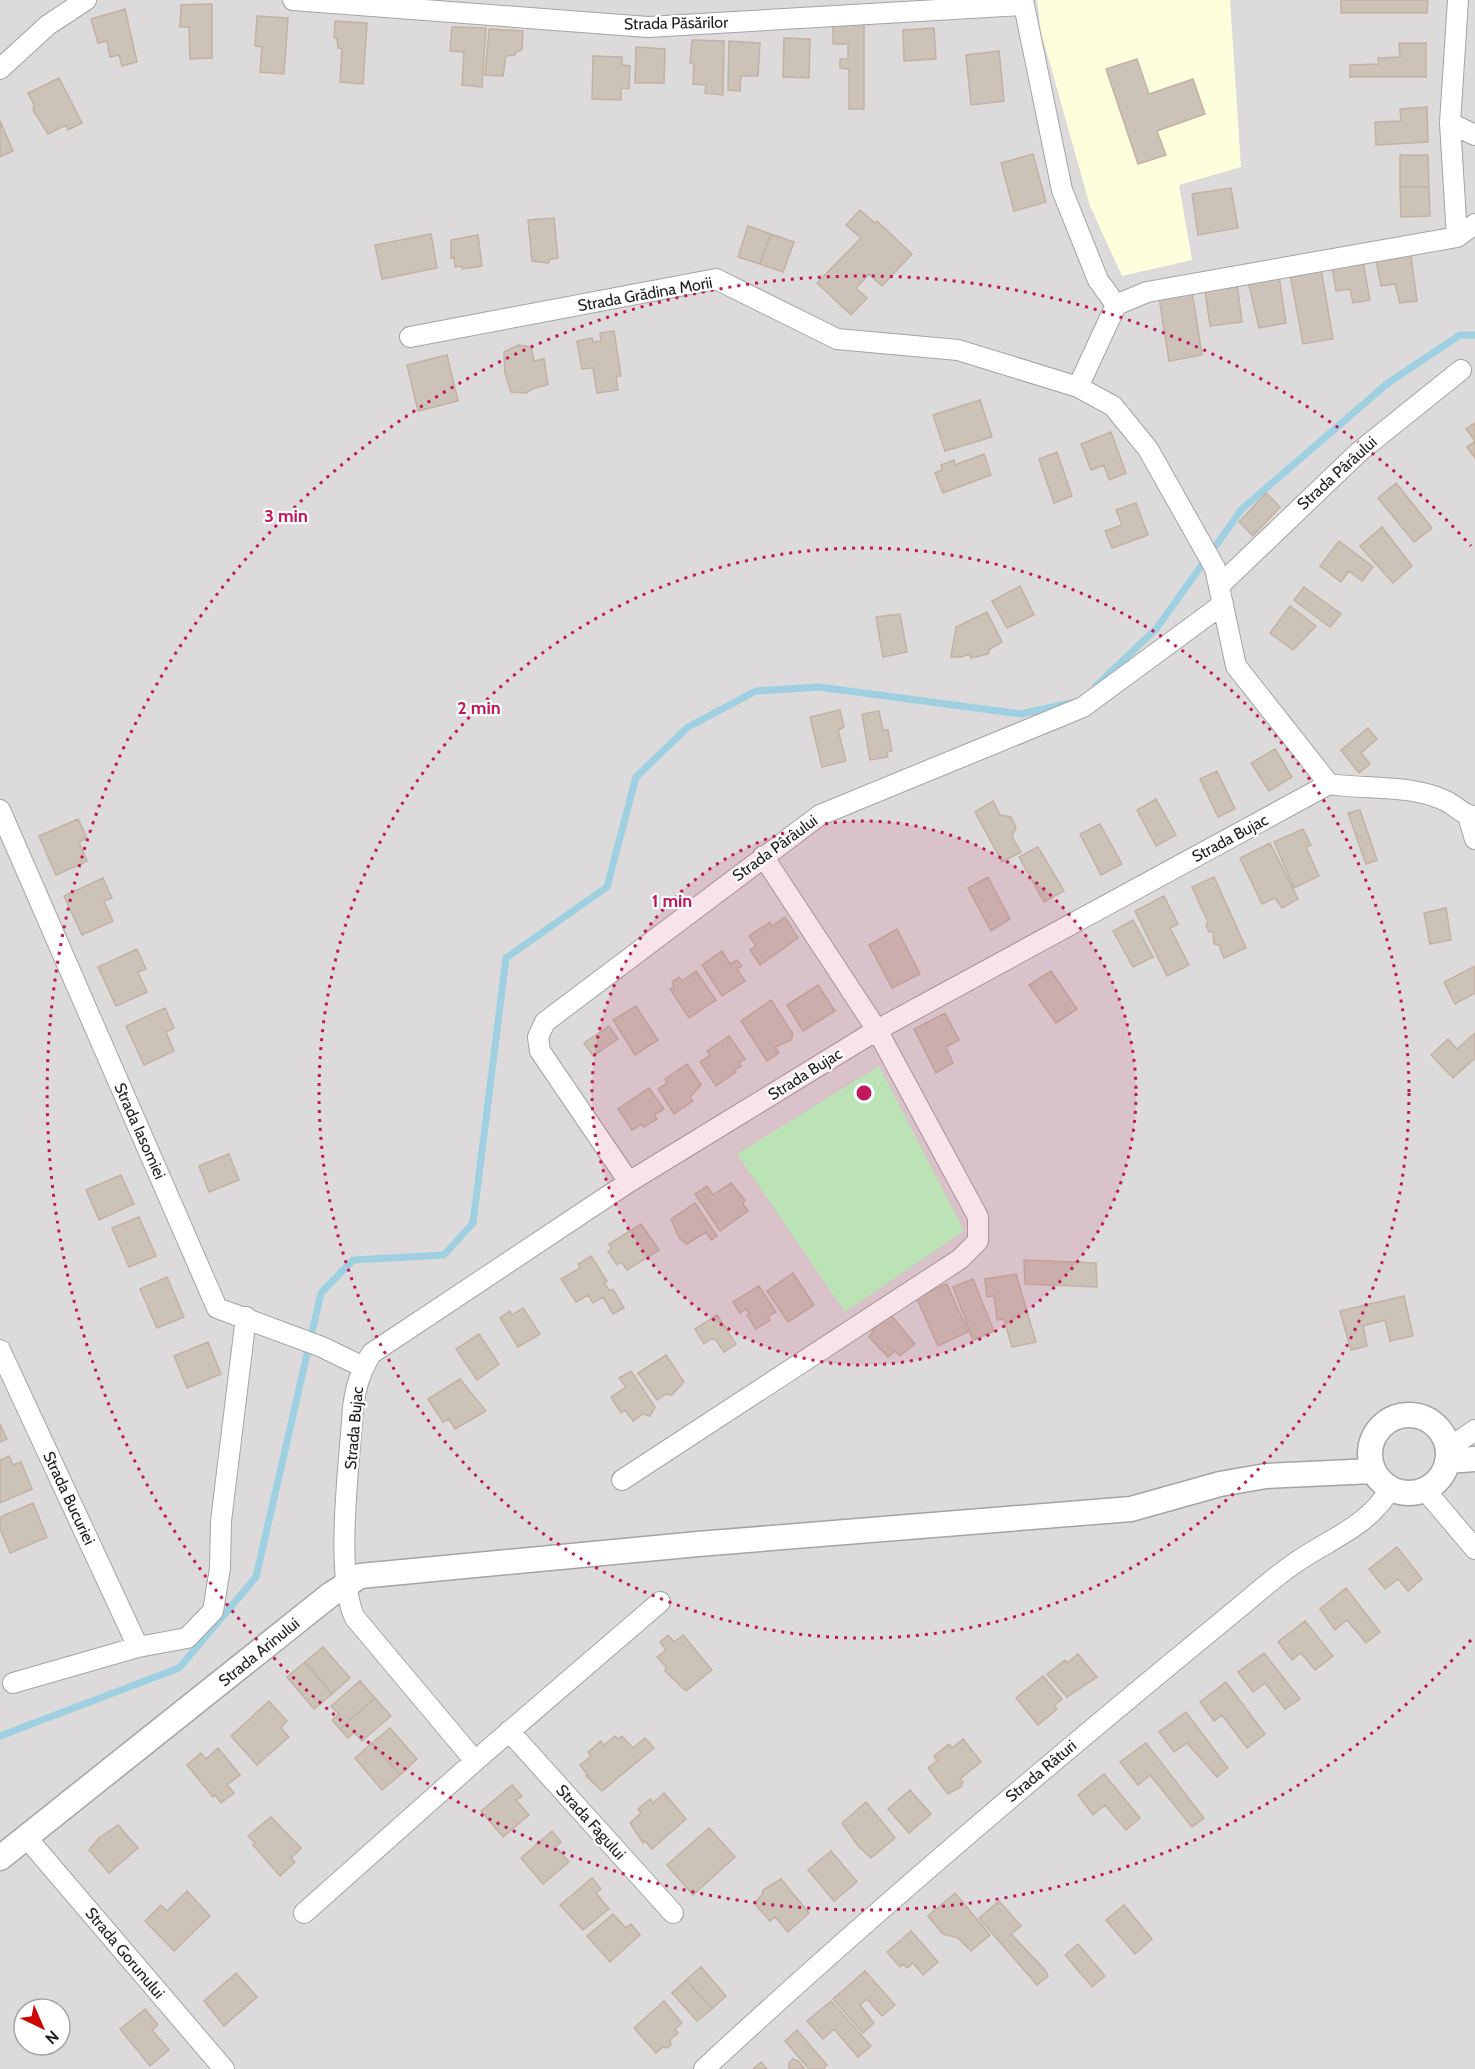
<svg xmlns="http://www.w3.org/2000/svg" width="1475" height="2069" viewBox="0 0 1475 2069" font-family="Cabin,sans-serif">
<style>
.residential{fill:#dcdada;fill-rule:evenodd}
.education{fill:#fdffdc}
.park{fill:#baffc2}
.lines{fill:none;stroke-linecap:round;stroke-linejoin:round}
.stream{stroke:#9ed0e2;stroke-width:7}
.building{fill:#ccc2b8;stroke:#c3b2a3;stroke-width:1.5}
.minor-casing{stroke:#a4a4a4;stroke-width:22}
.tertiary-casing{stroke:#a4a4a4;stroke-width:27}
.minor{stroke:#fff;stroke-width:20}
.tertiary{stroke:#fff;stroke-width:24}
.ring{fill:none;stroke:#c2185b;stroke-width:3;stroke-dasharray:3 6}
.labels{text-anchor:middle;dominant-baseline:central;stroke-width:4.5;stroke-linejoin:round;paint-order:stroke}
.street-label{font-size:16px;fill:#1d1d1d;stroke:#fff}
.centre{fill:#c2185b;stroke:#fff;stroke-width:3}
.ring-label{font-size:18px;text-anchor:middle;font-weight:bold;fill:#c2185b;stroke:#fff;stroke-width:4.5;stroke-linejoin:round;paint-order:stroke}
</style>
<rect width="100%" height="100%" fill="#f0ece2"/>
<path class="residential" d="M0 0H1475V2069H0ZM24 2009H60V2045H24Z"/>
<path class="education" d="M1037 0H1230L1241 167 1179 185 1192 260 1122 276 1090 206 1041 32Z"/>
<path class="park" d="M879 1066 964 1231 845 1312 737 1154Z"/>
<g class="lines">
<path class="stream" d="M1096 686 1156 629 1242 509 1388 383 1460 335H1475
M0 1736 179 1668 256 1577 321 1293 353 1260 444 1255 473 1223 506 958 607 887 636 777 688 727 756 691 819 687 1021 714 1070 703"/>
</g>
<path class="building" d="M1341 0H1428L1427 13H1341Z
M212 4V58L190 59 189 27H180L181 5Z
M125 9 137 62 122 66 119 55 110 57 107 41 98 43 91 19Z
M257 16 288 18 284 74 260 72 262 47 255 46Z
M335 21 367 23 363 84 340 82 342 49 338 48 337 38H334Z
M833 21H864V109H849V69L840 68V59H848V44H833Z
M452 27 486 28 482 87 462 85 464 52 450 51Z
M934 28 936 59 904 61 903 30Z
M489 29 523 31 522 50 516 52 515 55 506 56 503 76 485 75Z
M784 38 810 39 809 78 783 77Z
M692 40 724 41 723 95 705 93 706 85 693 84 694 64 690 63Z
M729 41 760 43 758 76H741L740 91 728 90Z
M1399 43H1426V77H1350V65L1379 64 1378 58 1400 57Z
M636 47 665 49 664 83H635Z
M999 51 1004 101 971 105 966 55Z
M593 56 622 57V65L630 66 629 89 621 88V100L592 99Z
M1137 59 1149 94 1193 79 1205 114 1157 131 1166 155 1138 164 1106 69Z
M59 78 82 123 68 130 66 125 48 134 33 110 34 105 28 93Z
M1427 107 1428 142 1376 145 1375 122 1401 121 1400 109Z
M0 121 13 151 0 157Z
M1033 154 1046 202 1014 211 1001 163Z
M1400 155H1428L1429 187H1400Z
M1400 187H1429L1430 216 1401 217Z
M1231 188 1238 228 1198 235 1192 194Z
M860 210 875 223 877 221 912 254 882 286 869 274 856 288 867 298 851 315 817 283 861 238 846 225Z
M554 218 558 258 551 259 548 263 532 261 528 220Z
M748 226 771 234 760 264 738 257Z
M431 234 437 268 382 279 375 245Z
M771 234 794 242 783 272 760 264Z
M478 235 482 266 462 269V266L455 267 454 257 451 258V240Z
M1411 255 1417 301 1400 303 1395 284 1381 286 1376 260Z
M1363 262 1370 300 1353 303 1350 289 1336 291 1332 267Z
M1321 269 1333 339 1303 344 1290 274Z
M1279 276 1286 323 1259 328 1248 281Z
M1237 283 1242 322 1210 326 1205 289Z
M1192 291 1202 355 1169 361 1159 297Z
M614 331 621 376H616L618 390 597 393 593 368 582 369 577 341 592 338 593 342 601 341 600 333Z
M518 345 531 347 534 361 544 359 548 385 534 388 526 393 511 392 505 373 504 352Z
M447 355 458 401 418 411 407 365Z
M980 400 992 437 945 451 933 415Z
M1475 423V458L1467 447 1475 441 1466 429Z
M1111 432 1126 473 1109 480 1104 465 1091 470 1081 444Z
M1057 452 1072 496 1054 503 1039 459Z
M984 454 991 475 943 493 935 473 942 470 941 465 954 460 955 465Z
M1396 483 1432 528 1414 542 1378 498Z
M1266 493 1280 507 1253 536 1239 522Z
M1136 503 1148 535 1112 548 1105 531 1122 525 1116 510Z
M1382 527 1412 566 1393 583 1360 546Z
M1339 541 1373 567 1362 581 1349 571 1341 582 1320 566Z
M1020 586 1034 615 1007 628 992 601Z
M1304 587 1341 614 1330 627 1294 600Z
M1290 606 1316 626 1293 650 1270 633Z
M987 612 1002 642 990 649 988 654 971 658 969 654 962 657H951L956 627Z
M900 614 907 652 883 657 876 617Z
M840 710 844 727 838 730 846 761 822 767 810 717Z
M879 711 883 730H888L892 751 887 752 888 757 870 760 862 714Z
M1368 728 1377 739 1361 753 1370 764 1359 773 1341 750Z
M1275 749 1292 777 1269 791 1251 763Z
M1217 771 1235 809 1218 817 1200 779Z
M1156 799 1176 835 1156 846 1137 810Z
M993 801 1000 815 1011 817 1016 827 1012 837 1021 852 1002 862 975 812Z
M1360 810 1377 860 1366 864 1348 813Z
M78 819 87 838 79 842 87 861 56 875 39 836Z
M1100 824 1122 864 1101 875 1080 834Z
M1303 829 1311 845 1306 847 1319 876 1294 888 1274 842Z
M1270 843 1298 899 1282 908 1275 898 1262 904 1240 858Z
M1038 847 1064 891 1044 902 1019 857Z
M988 877 1010 919 991 931 968 888Z
M1214 877 1246 948 1224 958 1219 945 1214 944 1213 932H1209L1206 925 1208 922 1192 887Z
M103 878 112 898 104 901 113 921 82 935 64 896Z
M1164 896 1178 924 1170 928 1189 965 1167 976 1135 911Z
M1446 908 1451 940 1430 944 1424 913Z
M785 917 798 938 760 965 750 950 756 946 749 936 770 922 772 926Z
M1133 920 1153 957 1133 967 1113 931Z
M897 929 920 974 892 988 869 945Z
M137 949 146 969 138 972 147 992 116 1006 98 967Z
M722 951 730 964 737 960 742 966 737 969 745 981 722 996 702 965Z
M1475 966V993L1455 1004 1444 982Z
M696 971 716 1000 689 1018 670 989 674 986 672 982 679 977 682 981Z
M1051 971 1077 1009 1056 1023 1029 985Z
M818 985 835 1011 803 1031 787 1005Z
M771 1000 793 1034 791 1040 775 1047 779 1053 767 1061 741 1021Z
M636 1006 658 1040 635 1055 613 1020Z
M165 1008 174 1028 166 1032 174 1051 144 1065 126 1026Z
M945 1013 959 1040 946 1047 953 1063 936 1073 914 1029Z
M609 1026 618 1039 593 1056 584 1043Z
M1475 1033V1058L1453 1078 1431 1055 1448 1039 1457 1049Z
M729 1036 745 1059 739 1063 741 1066 735 1070 736 1072 716 1086 700 1062 710 1055 707 1051Z
M687 1064 701 1085 690 1097 693 1101 674 1114 658 1089 667 1083 665 1079Z
M649 1088 664 1109 654 1115 657 1119 644 1127 642 1124 632 1130 618 1109Z
M229 1154 239 1180 209 1192 199 1166Z
M121 1175 134 1204 99 1220 86 1190Z
M731 1183 745 1200 743 1204 748 1211 720 1231 695 1194 707 1186 713 1195Z
M695 1203 717 1236 711 1240 706 1232 687 1244 679 1238 671 1219Z
M139 1217 156 1256 129 1267 112 1228Z
M641 1224 659 1250 627 1270 621 1262 617 1265 608 1251 612 1249 609 1244Z
M591 1256 607 1281 604 1283 610 1291 613 1289 624 1308 613 1314 603 1297 593 1303 588 1295 576 1302 561 1279 580 1268 578 1264Z
M1024 1260 1096 1263 1097 1287 1025 1284Z
M793 1273 814 1305 788 1322 767 1291Z
M1016 1274 1036 1342 1012 1347 1004 1319 997 1320 994 1296 987 1297 985 1279Z
M167 1277 184 1317 157 1328 140 1289Z
M973 1279 994 1331 973 1340 953 1287Z
M947 1284 968 1332 938 1346 916 1297Z
M759 1286 776 1312 768 1316 770 1320 756 1329 747 1315 750 1314 746 1309 740 1313 733 1302Z
M1404 1296 1413 1336 1390 1341 1385 1320 1363 1326 1367 1346 1351 1350 1340 1311Z
M523 1308 540 1334 518 1347 500 1318 510 1311 512 1315Z
M890 1314 915 1344 900 1356 895 1351 888 1357 869 1337 875 1327Z
M717 1315 736 1344 724 1352 716 1340 711 1339 704 1344 695 1329Z
M479 1334 499 1364 477 1380 456 1349Z
M208 1342 221 1374 187 1388 174 1356Z
M666 1355 684 1382 672 1395 666 1394 657 1400 638 1373Z
M631 1371 655 1407 650 1416 643 1414 633 1421 625 1410 621 1413 611 1397 626 1387 619 1378Z
M460 1379 486 1411 455 1429 449 1419 443 1422 428 1399Z
M0 1424 7 1439 0 1442Z
M9 1456 13 1465 21 1462 32 1489 0 1503V1460Z
M33 1503 47 1537 10 1553 0 1529V1517Z
M1397 1547 1422 1579 1408 1591 1398 1579 1385 1589 1369 1569Z
M1346 1588 1380 1632 1366 1643 1347 1620 1335 1630 1320 1609Z
M1305 1621 1333 1656 1315 1670 1301 1653 1292 1660 1278 1642Z
M668 1635 674 1642 683 1635 712 1670 686 1691 665 1671 666 1667 657 1657 666 1650 660 1642Z
M323 1647 350 1678 332 1694 305 1662Z
M1264 1653 1300 1699 1285 1709 1265 1683 1253 1692 1238 1672Z
M1078 1654 1097 1677 1067 1697 1047 1674 1065 1660 1067 1663Z
M305 1662 332 1694 314 1709 287 1677Z
M1043 1676 1062 1699 1054 1706 1057 1709 1038 1725 1016 1698Z
M360 1681 375 1698 340 1729 332 1720 339 1714 331 1706Z
M1226 1682 1265 1734 1247 1748 1222 1715 1214 1721 1200 1702Z
M375 1698 391 1716 362 1741 354 1732 348 1738 340 1729Z
M269 1701 287 1721 281 1728 289 1737 257 1765 231 1736Z
M1186 1712 1228 1768 1217 1777 1187 1743 1174 1752 1159 1732Z
M390 1728 417 1759 400 1775 372 1743Z
M615 1736 618 1739 622 1736 633 1748 645 1738 654 1748 602 1791 586 1776 588 1775 580 1765 591 1756 588 1752 601 1741 604 1745Z
M963 1739 981 1762 960 1779 963 1782 961 1787 948 1794 928 1768 937 1761 934 1756 949 1744 952 1748Z
M372 1743 400 1775 382 1790 355 1758Z
M1146 1743 1204 1818 1192 1827 1150 1775 1138 1785 1120 1762Z
M218 1748 240 1775 227 1785 234 1793 221 1803 215 1795 213 1797 187 1765 201 1753 206 1759Z
M1104 1774 1140 1818 1126 1830 1105 1805 1093 1815 1078 1795Z
M512 1785 522 1796 516 1800 529 1815 503 1837 481 1811Z
M910 1790 931 1814 909 1833 888 1809Z
M664 1793 686 1819 652 1849 645 1841 643 1843 630 1823 641 1813 638 1809 650 1799 653 1803Z
M866 1802 895 1838 871 1858 858 1846 842 1823Z
M271 1817 301 1848 291 1858 295 1862 280 1876 253 1845 255 1843 248 1836Z
M118 1825 138 1848 109 1873 89 1850 99 1838Z
M709 1828 735 1857 693 1895 667 1865Z
M552 1831 561 1842 556 1847 569 1862 543 1884 521 1858Z
M831 1851 857 1882 834 1901 808 1870Z
M592 1878 601 1889 596 1893 609 1909 583 1930 560 1905Z
M781 1879 809 1913 788 1932 775 1917 770 1921 754 1903 762 1895 763 1890Z
M187 1891 210 1916 174 1951 145 1921 161 1905 167 1911Z
M955 1893 990 1935 971 1951 958 1938 943 1934 928 1916Z
M999 1901 1021 1926 1011 1934 1046 1971 1048 1976 1037 1985 979 1918Z
M1124 1905 1152 1939 1135 1954 1106 1920Z
M613 1914 626 1928 631 1924 640 1935 610 1962 587 1936Z
M911 1931 938 1962 923 1975 913 1963 907 1968 903 1964 900 1967 887 1952Z
M1078 1944 1105 1976 1092 1987 1065 1955Z
M701 1967 726 1996 712 2009 686 1980Z
M865 1971 895 2005 882 2016 867 1999 860 2005 874 2023 863 2033 833 1999Z
M236 1973 257 1997 224 2026 204 2001Z
M686 1980 712 2009 697 2021 672 1993Z
M664 2001 682 2023 675 2029 678 2033 670 2040 671 2045 667 2048 663 2047 656 2053 634 2028Z
M831 2001 871 2046 858 2057 834 2029 823 2039 807 2021Z
M145 2009 158 2025 152 2030 169 2050 150 2066 120 2029Z
M797 2030 827 2065 823 2069H809L785 2041Z
M793 2059 798 2061 805 2069H789V2063Z
M761 2062 767 2069H753Z"/>
<g class="lines">
<g class="minor-casing">
<path id="minor" d="M293 0 648 27 1023 5
M1023 0 1062 190 1098 280 1116 305
M0 69 48 25 86 0
M1450 123 1475 135
M1457 237 1450 123 1458 0
M410 337 716 279 837 339 958 350 1078 387
M1220 585 1359 452 1461 370
M1329 784 1236 666 1215 568 1148 449 1113 406 1078 387 1116 305 1147 292 1457 237 1475 224
M0 810 217 1308 322 1347 363 1367
M1468 816 1475 839
M629 1182 540 1051 538 1037 545 1022 820 815 1083 707 1223 604
M0 1350 138 1647
M1448 1449 1475 1430
M622 1480 960 1259 978 1241V1217L877 1030 763 856
M1425 1490 1475 1549
M660 1602 475 1761 355 1618C334 1575 350 1459 353 1407 356 1387 360 1371 372 1353L629 1182 877 1030 1329 784C1368 790 1410 784 1446 801 1457 806 1463 816 1475 816
M13 1683 138 1647 187 1638 213 1611 220 1568 221 1521 246 1317
M509 1731 673 1913
M26 1837 224 2069
M304 1913 475 1761
M704 2069C872 1913 1047 1765 1224 1620 1248 1601 1270 1580 1295 1563 1329 1539 1368 1527 1390 1489"/>
</g>
<g class="tertiary-casing">
<path id="tertiary" d="M1370 1454a39 39 0 1 1 78 0a39 39 0 1 1-78 0Z
M1447 1461 1475 1459
M0 1858 330 1595 360 1576 698 1544 1131 1509 1220 1484 1266 1476 1373 1471"/>
</g>
<use href="#minor" class="minor"/>
<use href="#tertiary" class="tertiary"/>
</g>
<circle cx="864" cy="1093" r="272" fill="#c2185b" fill-opacity=".12"/>
<g class="ring">
<circle cx="864" cy="1093" r="272"/>
<circle cx="864" cy="1093" r="545"/>
<path d="M1471 1640A817 817 0 1 1 1471 546"/>
</g>
<g class="labels">
<g class="street-label">
<text transform="translate(676 23) rotate(-1)">Strada Păsărilor</text>
<text transform="translate(645 294) rotate(-10)">Strada Grădina Morii</text>
<text transform="translate(1337 473) rotate(-42)">Strada Pârâului</text>
<text transform="translate(1230 838) rotate(-28)">Strada Bujac</text>
<text transform="translate(775 848) rotate(-36)">Strada Pârâului</text>
<text transform="translate(805 1074) rotate(-32)">Strada Bujac</text>
<text transform="translate(140 1131) rotate(66)">Strada Iasomiei</text>
<text transform="translate(354 1428) rotate(-85)">Strada Bujac</text>
<text transform="translate(69 1498) rotate(65)">Strada Bucuriei</text>
<text transform="translate(259 1652) rotate(-39)">Strada Arinului</text>
<text transform="translate(1041 1771) rotate(-40)">Strada Râturi</text>
<text transform="translate(591 1822) rotate(48)">Strada Fagului</text>
<text transform="translate(125 1953) rotate(50)">Strada Gorunului</text>
</g>
</g>
<circle cx="864" cy="1093" r="9" class="centre"/>
<g class="ring-label">
<text x="286" y="522">3 min</text>
<text x="479" y="714">2 min</text>
<text x="672" y="907">1 min</text>
</g>
<g transform="translate(42 2027) rotate(136)"><circle r="28" fill="#ffffff" stroke="#a5a5a5" stroke-width="1.5"/>
<path d="M0-4.5L10 22L0 15L-10 22Z" fill="#cb0900"/>
<text y="-9" font-size="16" font-weight="bold" text-anchor="middle" fill="#1d1d1d">N</text>
</g>
</svg>
